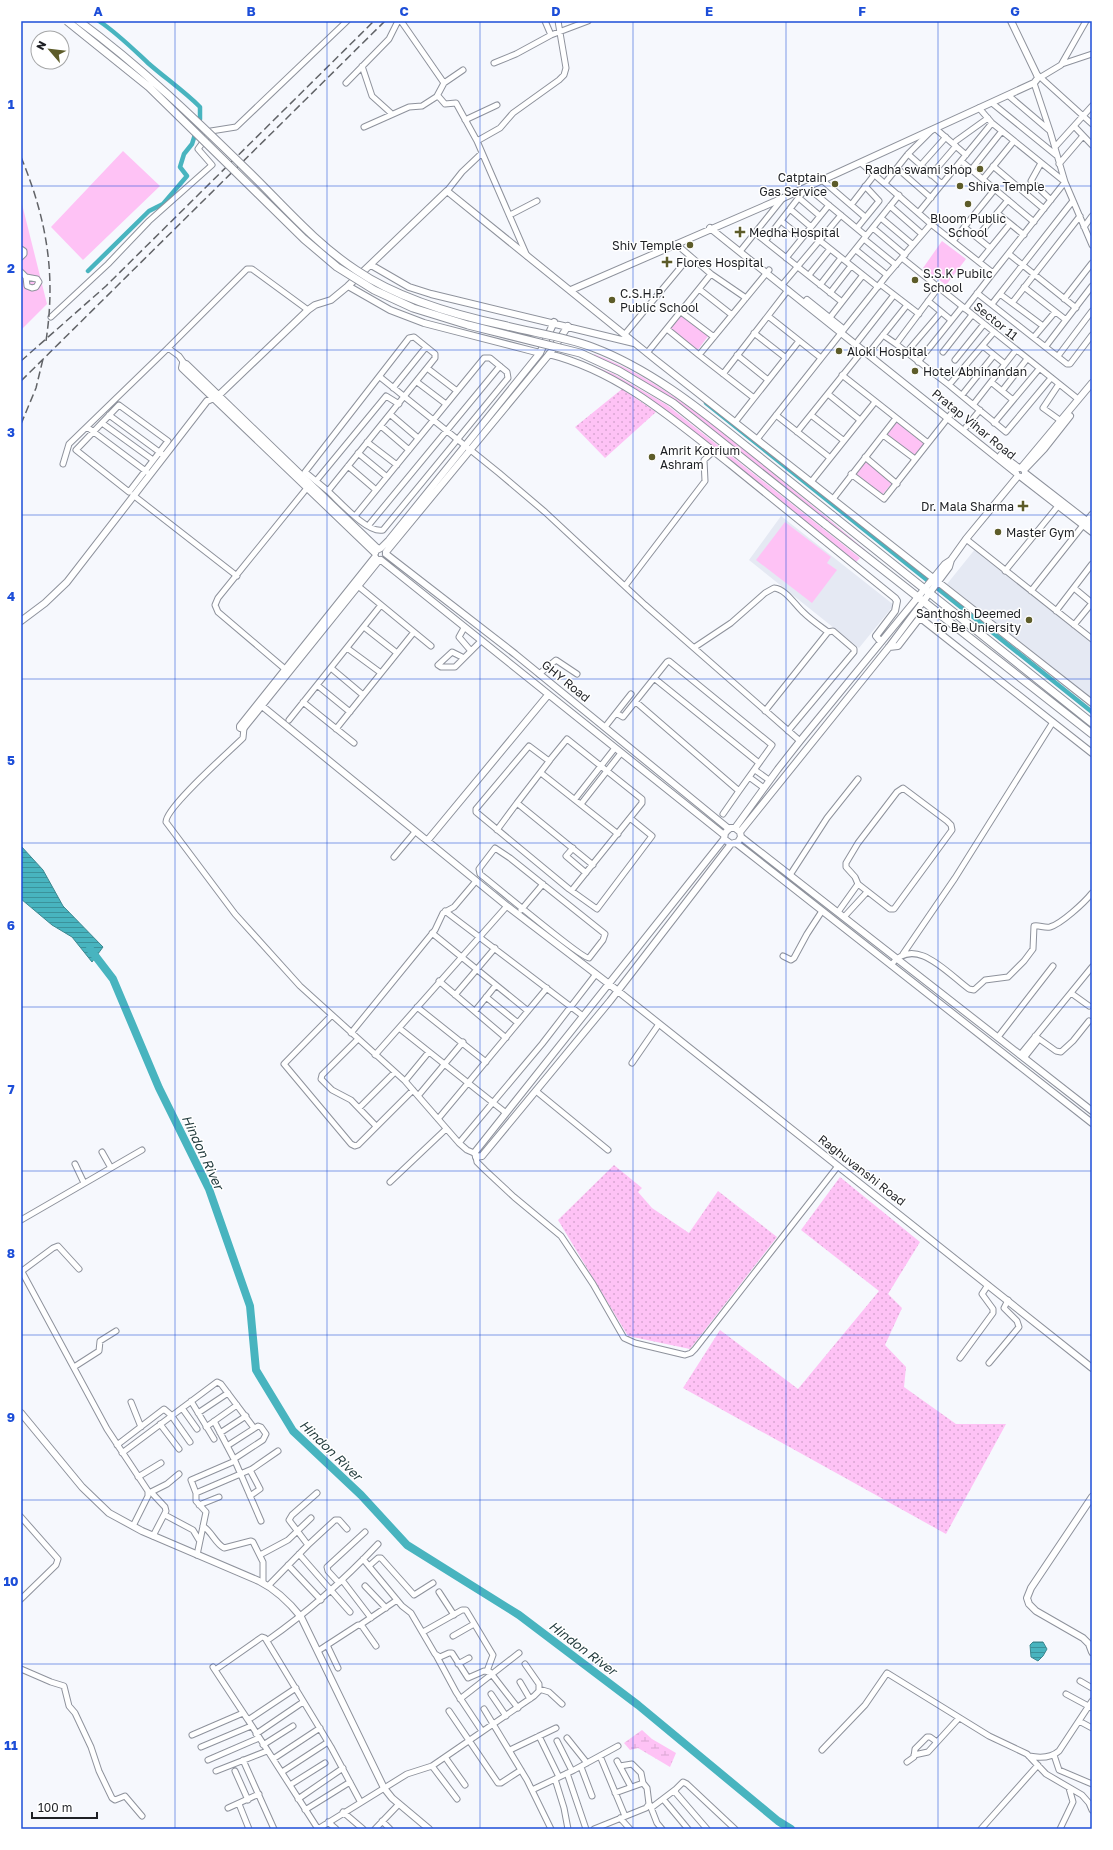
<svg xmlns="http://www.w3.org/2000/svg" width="1113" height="1850" viewBox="0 0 1113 1850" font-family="'Golos Text',sans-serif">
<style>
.built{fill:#e5e9f3}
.grass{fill:url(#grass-dots)}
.wetland{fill:url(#wetland-marsh)}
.green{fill:#fec2f5}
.water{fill:url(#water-rules);stroke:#3b8890}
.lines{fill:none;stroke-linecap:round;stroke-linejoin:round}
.canal{stroke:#48b4bf;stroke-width:4.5}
.river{stroke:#48b4bf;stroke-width:8}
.minor-casing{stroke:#8e929c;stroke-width:7}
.tertiary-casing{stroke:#8e929c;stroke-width:8}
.secondary-casing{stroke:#8e929c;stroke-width:9}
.minor{stroke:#fff;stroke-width:5}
.tertiary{stroke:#fff;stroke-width:6}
.secondary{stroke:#fff;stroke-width:7}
.rail{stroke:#616367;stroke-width:1.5;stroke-dasharray:8 4;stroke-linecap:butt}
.secondary-bridge-casing{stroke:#8e929c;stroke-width:9;stroke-linecap:butt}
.secondary-bridge{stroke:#fff;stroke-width:7}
.grid{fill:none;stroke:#1d4ed8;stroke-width:1;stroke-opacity:0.55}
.poi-dot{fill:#5d5c29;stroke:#fff;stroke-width:1.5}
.labels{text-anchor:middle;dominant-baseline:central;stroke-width:3;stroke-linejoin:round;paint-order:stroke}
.poi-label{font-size:12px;fill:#1e2024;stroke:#fff;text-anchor:start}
.street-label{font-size:12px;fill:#1e2024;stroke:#fff}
.water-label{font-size:13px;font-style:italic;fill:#243d3f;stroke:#fff}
.neatline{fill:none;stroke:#1d4ed8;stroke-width:1.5}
.grid-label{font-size:13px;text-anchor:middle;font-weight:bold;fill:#1d4ed8}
</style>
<defs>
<pattern id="grass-dots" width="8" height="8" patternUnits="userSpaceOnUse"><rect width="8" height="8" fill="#fec2f5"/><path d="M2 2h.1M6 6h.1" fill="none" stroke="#d9a6d2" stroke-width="1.8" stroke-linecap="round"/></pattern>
<pattern id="wetland-marsh" width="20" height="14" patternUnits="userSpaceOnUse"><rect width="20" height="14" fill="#fec2f5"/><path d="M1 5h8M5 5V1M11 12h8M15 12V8" fill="none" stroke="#d9a6d2"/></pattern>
<pattern id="water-rules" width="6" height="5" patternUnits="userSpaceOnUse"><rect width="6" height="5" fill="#48b4bf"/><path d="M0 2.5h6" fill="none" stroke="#3b929b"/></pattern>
</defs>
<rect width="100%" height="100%" fill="#f6f8fd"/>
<path class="built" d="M781 516 894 605 859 648 749 560Z
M976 548 1092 641V699L947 584Z"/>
<path class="grass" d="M622 389 656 412 605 458 575 427Z
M614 1165 642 1188 638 1192 652 1208 689 1233 718 1191 777 1237 690 1349 628 1336 558 1220Z
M840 1177 920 1242 888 1294 902 1308 885 1345 906 1367 904 1387 956 1424H1006L946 1534 683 1388 720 1330 798 1389 879 1291 801 1230Z"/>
<path class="wetland" d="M642 1730 652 1739 676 1753 670 1767 638 1748 630 1750 624 1743Z"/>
<path class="green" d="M123 151 160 186 83 260 51 227Z
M21 200 47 304 21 330Z
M942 241 966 259 946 285 923 268Z
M682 313 709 335 697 351 669 329Z
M594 354C655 377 704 418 754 458 797 493 839 527 880 563L681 405 636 376 594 356Z
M594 366 614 374 667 405 860 558 856 562C772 495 687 419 594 366Z
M897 422 924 444 914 456 887 434Z
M866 460 893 482 882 495 855 473Z
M785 522 831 557 827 563 837 570 812 603 756 560Z"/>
<path class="water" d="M21 846 43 870 63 906 103 947 92 962 72 937 52 925 21 899Z
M1033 1642H1043L1047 1649 1043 1656 1038 1661 1031 1657 1030 1645Z"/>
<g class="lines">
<path class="canal" d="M88 271 149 211 163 204 187 176 180 167 184 154 192 144 200 119V107C184 91 165 78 148 63 132 48 117 33 99 21
M706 403 1092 712"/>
<path class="river" d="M90 949 113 979 159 1088 209 1189 250 1306 256 1370 293 1431 361 1495 407 1545 519 1615 638 1705 778 1821 791 1829"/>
<g class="minor-casing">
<path id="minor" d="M401 21 444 83
M545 21 551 35
M494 63 516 54 551 35 588 21
M1062 64 1092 54
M362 66 372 96 392 114
M1039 76 1092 124
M1041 77 1061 65 1086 21
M346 83 389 39 398 21
M1034 83 1050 131 1065 182 1092 245
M437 96 444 83 463 70
M1009 96 1049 130
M992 103 1056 155
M465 120 497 105
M1074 126 1092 145
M364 127 409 107 422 106 436 97H439L445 104 456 103 477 141 527 256
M936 129 966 155
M477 141 500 128 513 113 559 80 564 75 566 68 558 21
M956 141 988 118
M1055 147 1092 106
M908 154 942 184
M961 161 1034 222
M861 163 931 224 993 273 1065 182 992 123 979 108
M1041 163 1031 181 1051 200
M1059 164 1083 136
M921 165 946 137
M993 166 1044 209
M897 168 931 198
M971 170 1002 131
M931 175 956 146
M983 179 1014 141
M822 180 865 217
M885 183 908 154 931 131
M447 191 462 172 482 153
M799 198 820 216
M851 205 875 174
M890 206 922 234
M790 209 811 227
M919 212 992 123
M997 213 1024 235
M510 215 537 201
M881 218 913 245
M781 221 802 238
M964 227 990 248
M1084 227 1092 216
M857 228 879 201 865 186
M873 228 905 255
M755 233 842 302
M977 237 1008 200
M864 239 896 265
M819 240 878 287
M765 241 807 187 866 236
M953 241 995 189
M676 244 690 256
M21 249 24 251V254L21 257
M742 249 783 198
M856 250 887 275
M1009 254 1076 308
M786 258 829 205
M902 258 1078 399
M846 261 899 195
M979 262 1010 224
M21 272 26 277 37 279 39 282 36 287 32 288 27 286 26 277
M809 275 830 249
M880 284 919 314
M782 285 841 215
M820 285 841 258
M1024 287 1066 320
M699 289 732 315
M830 293 851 266
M977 293 1067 364H1070L1092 335
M1000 294 1012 303
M1064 299 1092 263
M928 301 951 320
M992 304 1072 202
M965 309 993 273
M681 312 714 337
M768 316 821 358
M51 317 108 264 149 221 212 165 198 149 211 131 236 127 347 21
M828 320 863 275
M1043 326 1012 303 1080 216
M667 329 699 355 769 270
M754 333 786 358
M625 334 690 256 711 274
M883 335 896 344 938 288
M1034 337 1055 312
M858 341 894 295
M896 344 949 385 1006 432 1051 378
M983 346 1005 364
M1046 346 1092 286
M168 348 179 356 184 363
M872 349 907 305
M943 352 972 315
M647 353 711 274 746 298
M906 353 941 312
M699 355 754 398
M737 355 768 380
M1058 356 1092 311
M955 360 984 324
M918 362 962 307
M427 368 457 391
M723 374 788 290
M842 375 928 443
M380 377 499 473 545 512 645 605 800 741
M417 382 446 404
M991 382 1013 400
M1059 384 1043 408 1061 421
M949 385 994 332
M393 388 426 347
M1002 391 1027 359
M828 394 860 420
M962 395 994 355
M119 405 168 441 129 492 76 450Z
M973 405 1016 350
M109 415 162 454
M391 415 418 438
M776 415 829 457
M811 415 843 440
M736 421 799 341
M102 423 153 460
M994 423 1039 369
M381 426 409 450
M87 427 147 472
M966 427 980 410
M797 432 863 350
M883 435 915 459
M758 438 887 275 931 224
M367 442 397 465
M358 453 387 477
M865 457 897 484
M63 464 69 444 167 349 247 269H252L308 310
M348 466 376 490
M851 474 884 499 951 414
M316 481 386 396 399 404
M811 482 875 402
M328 491 305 472 409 338 414 337 435 354V358L328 491C339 501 368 534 383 530L508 378 507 372 490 358H484L355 516
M133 495 237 576
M833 499 896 418
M368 526 500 366
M966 539 1092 639
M1005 571 1058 506
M358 586 431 646
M625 586 705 481 704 460 714 451
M1074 588 1092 603
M1031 591 1092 514
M1056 611 1092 564
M1074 625 1092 603
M364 627 397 653
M464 628 459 637 471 651
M695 647 731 623 765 593 774 588C786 589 795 605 803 612 811 620 820 626 828 632
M347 648 381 673
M464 658 452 652 438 665 441 667H455L481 641
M331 668 363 695
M285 669 218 612 215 605 218 598 307 488
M539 674 556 660 577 674
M654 678 759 763
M317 685 350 712
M303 702 354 743
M765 711 828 632 833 631 854 649V652L788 731
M616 713 623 717 667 662 669 661 772 745 739 791 636 702
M289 720 381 605
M605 727 631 694
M244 728 243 738C230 751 165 808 166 822L235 914 300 986 405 1081 459 1143 467 1150 474 1153
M336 729 414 632
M755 770 769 780
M541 773 618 834
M749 777 764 788
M903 788 947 821 951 825 952 830 894 909H890L858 884 855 877 846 867V863L858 843 897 792Z
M575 799 615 748
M517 803 550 760
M581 804 621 753
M723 814 739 791
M497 830 517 803 593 865
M495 848 510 858 605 934 603 940 589 958C582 959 493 884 480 874L479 869Z
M573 848 566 856 586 873
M394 857 415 832
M790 875 827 818 858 779
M572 890 642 803V799L567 739 549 761 529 746 476 809V812L569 889 597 909 652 836 630 818
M521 910 543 884
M445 911 583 1016
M838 912 858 884
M844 917 867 892
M432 933 528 1011
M903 954 955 878 1053 722
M783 956 791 960 794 958 807 934 822 911
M891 965C915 934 948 974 969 989L974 990 985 980 1008 977 1024 961 1033 949 1034 926C1039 925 1044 928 1050 927 1061 924 1084 903 1092 893
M439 981 506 1038
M1071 993 1089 1006
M455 995 495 948
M486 997 518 1023
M417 1007 486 1062
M475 1011 496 985
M331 1016 284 1064 351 1144 355 1146 358 1145 413 1090
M399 1028 506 1113
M351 1033 435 930 443 913 454 907 476 881
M1035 1036 1056 1051 1061 1052 1073 1041 1089 1021
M998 1037 1053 966
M358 1039 322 1075 321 1079 332 1090 351 1100 376 1126
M375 1055 507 906
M1020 1055 1092 967
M1024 1058 1039 1039
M632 1063 659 1024
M405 1081 428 1053
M536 1091 608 1150
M418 1096 463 1042
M359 1108 395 1072
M438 1119 547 988
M459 1143 542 1044 596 974
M102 1152 111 1168
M476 1157 477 1162 485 1170 514 1197 561 1236 593 1284 624 1338 635 1343 685 1355 691 1353 695 1349 838 1166
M75 1164 84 1183
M390 1182 446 1129
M21 1220 142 1150
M21 1270 107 1429 148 1491V1496L133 1526
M22 1271 53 1248 58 1246 79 1269
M960 1358 993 1313V1309L982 1294 988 1285
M989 1363 1019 1327 1017 1321 1004 1308 1008 1300
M74 1367 99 1351 100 1341 116 1331
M191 1401 214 1439
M131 1402 141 1427
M182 1408 197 1429
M198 1413 228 1393
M214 1421 235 1461 261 1521
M160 1424 179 1449
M206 1427 237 1405
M220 1433 246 1416
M117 1445 164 1409 171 1415 190 1442
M227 1446 258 1426 261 1427 266 1434 263 1440 234 1459
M122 1453 217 1382 221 1384 254 1428
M138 1477 161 1463
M151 1492 165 1507 166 1511 153 1536
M149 1493 167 1484 179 1474
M196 1493 252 1469 278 1451
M250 1496 260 1489 250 1470
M199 1505 219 1497
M165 1515 193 1530 199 1540
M21 1517 58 1559 56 1565 21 1599
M203 1526C212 1532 215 1543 224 1548L251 1541 253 1542 263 1562V1582
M308 1545 289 1520 292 1515 317 1493
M299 1554 350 1612
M197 1555 206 1512 196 1501V1493L191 1480 235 1461
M260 1555 288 1540 311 1518
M363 1559 402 1606 411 1613 435 1654 440 1657 449 1653H452L468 1678 484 1671 490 1672 518 1708
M288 1565 321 1600
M369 1566 378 1558H381L414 1595 433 1583
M342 1580 371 1618
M339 1583 328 1571 327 1567 365 1532
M268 1586 308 1545 335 1520H339L347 1529
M365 1586 386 1608
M439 1592 454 1615
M360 1625 397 1600
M423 1632 462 1610H466L493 1655 487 1671
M453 1636 474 1624
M268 1640C308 1612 344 1580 378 1544
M327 1645 338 1668
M318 1651 358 1625 362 1626 376 1646
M436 1655 456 1692 482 1731
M458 1664 469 1658
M213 1667 248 1720
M21 1669 51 1682 64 1686 69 1706 75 1713 91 1747 99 1771 112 1798 115 1800 125 1796 142 1816
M215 1670 262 1637 265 1638 331 1747 360 1801
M1080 1681 1092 1688
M520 1682 530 1699
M296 1688 248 1720 318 1829
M539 1689 549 1692 562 1704
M491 1694 506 1716
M1066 1694 1092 1708
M460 1699 519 1653
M484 1709 527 1780 551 1829
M449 1711 498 1783H501L521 1770
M1079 1721 1092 1728
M256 1734 303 1702
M192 1735 243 1713
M539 1736 559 1777
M567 1738 587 1763
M557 1741 572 1771
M263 1745 293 1726
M201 1747 251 1726
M510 1750 556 1728
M822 1750 865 1705 887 1673 989 1736 1027 1754 1046 1774 1082 1795 1089 1803 1092 1810
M914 1755 928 1752 959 1718
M1054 1755 1059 1770 1092 1784
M600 1756 625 1816
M1029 1756C1039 1758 1051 1758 1059 1751L1092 1701
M445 1757 465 1785
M273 1759 320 1728
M208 1760 259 1738
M243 1760 274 1829
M617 1761 631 1787
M907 1762 914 1757 915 1749 927 1737H930L937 1742
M432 1766 457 1799
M620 1766 632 1764 641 1773 643 1783
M581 1767 592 1796
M216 1771 267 1751
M235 1771 248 1800
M282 1772 328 1742
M567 1773 586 1829
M555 1779 564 1808 568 1829
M290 1785 325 1763
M532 1790 574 1770 618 1746
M298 1799 343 1768
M663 1799 688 1829
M239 1804 249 1829
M650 1805 657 1823 662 1829
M228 1808 259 1794
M651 1808 676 1789
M305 1810 350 1782
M343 1812 363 1829
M620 1818 630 1829
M382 1821 390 1829
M328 1822 336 1829
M318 1829 407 1774 432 1766 534 1696 539 1691V1684L525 1664
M375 1829 399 1804
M594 1829 646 1808 649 1804 647 1788 643 1783 615 1793
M707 1829 675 1792 676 1789 683 1782 687 1784 735 1829
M981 1829 1038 1765
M1060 1829 1073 1802 1069 1788"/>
</g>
<g class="tertiary-casing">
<path id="tertiary" d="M710 228 1016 473
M371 265 409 287 431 294 634 343
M348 286 390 310 424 323 540 353
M571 290 783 198 1034 83 1038 78 1037 75 1011 21
M807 300 842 328
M549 354C620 372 675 421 731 465 786 509 840 554 895 598L897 601 895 611 876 636 881 642
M1001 455 1019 468
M1021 468 1092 383
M1024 470 1044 449 1070 416
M1025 473 1092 525
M1021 477 1092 532
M377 550 381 548 389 540 540 353 554 322
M386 552 551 352 568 326
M375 553 182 368 183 363 186 364 378 549
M386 554 515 654 729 829
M375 557 240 726V728L243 729 247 724 379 560
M381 560 724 835
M21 621 45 603 67 582 207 401 218 396 308 310 315 305 331 300 348 286 447 191 657 361 1092 703
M889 647 898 646 918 620H923L1092 753
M262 706 507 906 609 984 1092 1368
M735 828 778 769 800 741 945 564 951 560
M740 832 735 828H730L725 833 724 839 731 844 738 842 741 837 740 832 889 647 949 567 951 560 966 539 1018 476
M741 837 1092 1111
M724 839 475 1152 476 1157 482 1156 610 1001 731 844
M427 841 548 695
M736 843 1092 1123
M21 1413 82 1487 109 1513 142 1531 259 1581C277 1590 289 1602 301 1617L384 1788 392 1798 429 1829
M1092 1497 1031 1588 1027 1598 1029 1604 1036 1611 1083 1638 1089 1644 1092 1652"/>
</g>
<g class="secondary-casing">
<path id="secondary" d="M832 515 1092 723
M825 524 1092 734"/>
</g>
<use href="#minor" class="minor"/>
<use href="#tertiary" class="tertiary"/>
<use href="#secondary" class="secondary"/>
<path class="rail" d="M21 157C47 220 56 274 46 341
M21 361 106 286 374 21
M21 381 385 21
M21 424 36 388 43 359"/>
<g class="secondary-bridge-casing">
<path id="secondary-bridge" d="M67 21 149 87 304 239 337 267 374 290 413 308 468 325 580 353 619 371 673 403 825 524
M79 21C140 66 194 118 248 171 283 205 315 243 356 270 397 298 459 316 507 326 535 333 565 337 592 347 648 368 696 406 742 443 772 467 802 491 832 515"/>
</g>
<use href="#secondary-bridge" class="secondary-bridge"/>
</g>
<path class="grid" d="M175 21V1829M327 21V1829M480 21V1829M633 21V1829M786 21V1829M938 21V1829M21 186H1092M21 350H1092M21 515H1092M21 679H1092M21 843H1092M21 1007H1092M21 1171H1092M21 1335H1092M21 1500H1092M21 1664H1092"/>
<g class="poi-dot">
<circle cx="980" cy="169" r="4"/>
<circle cx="835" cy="184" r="4"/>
<circle cx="960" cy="186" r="4"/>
<circle cx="968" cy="204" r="4"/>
<path d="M738 226h4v4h4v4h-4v4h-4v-4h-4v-4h4z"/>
<circle cx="690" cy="245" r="4"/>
<path d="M665 256h4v4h4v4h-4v4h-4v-4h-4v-4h4z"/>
<circle cx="915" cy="280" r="4"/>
<circle cx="612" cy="300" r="4"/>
<circle cx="839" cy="351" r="4"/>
<circle cx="915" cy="371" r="4"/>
<circle cx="652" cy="457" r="4"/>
<path d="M1021 500h4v4h4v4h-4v4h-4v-4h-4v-4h4z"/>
<circle cx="998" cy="532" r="4"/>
<circle cx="1029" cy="620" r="4"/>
</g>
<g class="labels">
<g class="poi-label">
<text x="972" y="169" text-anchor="end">Radha swami shop</text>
<text x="827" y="177" text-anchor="end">Catptain<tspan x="827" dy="14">Gas Service</tspan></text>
<text x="968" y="186">Shiva Temple</text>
<text x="968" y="218" text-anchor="middle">Bloom Public<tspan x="968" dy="14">School</tspan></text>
<text x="749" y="232">Medha Hospital</text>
<text x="682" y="245" text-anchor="end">Shiv Temple</text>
<text x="676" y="262">Flores Hospital</text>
<text x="923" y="273">S.S.K Pubilc<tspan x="923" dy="14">School</tspan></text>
<text x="620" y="293">C.S.H.P.<tspan x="620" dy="14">Public School</tspan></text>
<text x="847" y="351">Aloki Hospital</text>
<text x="923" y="371">Hotel Abhinandan</text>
<text x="660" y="450">Amrit Kotrium<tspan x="660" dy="14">Ashram</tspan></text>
<text x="1014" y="506" text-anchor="end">Dr. Mala Sharma</text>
<text x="1006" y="532">Master Gym</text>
<text x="1021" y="613" text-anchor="end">Santhosh Deemed<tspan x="1021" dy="14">To Be Uniersity</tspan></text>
</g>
<g class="street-label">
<text transform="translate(996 321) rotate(39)">Sector 11</text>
<text transform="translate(974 424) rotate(39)">Pratap Vihar Road</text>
<text transform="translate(566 681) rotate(39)">GHY Road</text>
<text transform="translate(862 1170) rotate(38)">Raghuvanshi Road</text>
</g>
<g class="water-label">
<text transform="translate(203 1152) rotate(65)">Hindon River</text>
<text transform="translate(331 1450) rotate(44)">Hindon River</text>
<text transform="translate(583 1648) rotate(37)">Hindon River</text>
</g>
</g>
<rect width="1113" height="1850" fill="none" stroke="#ffffff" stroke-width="44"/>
<g transform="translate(50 50) rotate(298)"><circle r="19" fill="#ffffff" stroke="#a5a6a7"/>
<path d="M0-3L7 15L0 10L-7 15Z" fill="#5d5c29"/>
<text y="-6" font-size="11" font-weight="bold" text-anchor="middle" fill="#1e2024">N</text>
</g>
<path d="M32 1812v6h65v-6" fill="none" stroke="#1e2024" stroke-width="2"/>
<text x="38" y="1812" font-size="12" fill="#1e2024" stroke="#ffffff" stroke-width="3" paint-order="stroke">100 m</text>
<rect x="22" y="22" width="1069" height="1806" class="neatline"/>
<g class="grid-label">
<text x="98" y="16">A</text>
<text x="251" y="16">B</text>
<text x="404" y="16">C</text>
<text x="556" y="16">D</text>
<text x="709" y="16">E</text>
<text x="862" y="16">F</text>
<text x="1015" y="16">G</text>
<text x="11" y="109">1</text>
<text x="11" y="273">2</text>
<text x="11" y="437">3</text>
<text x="11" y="601">4</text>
<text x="11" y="765">5</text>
<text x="11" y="930">6</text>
<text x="11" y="1094">7</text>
<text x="11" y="1258">8</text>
<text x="11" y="1422">9</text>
<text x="11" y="1586">10</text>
<text x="11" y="1750">11</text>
</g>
</svg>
